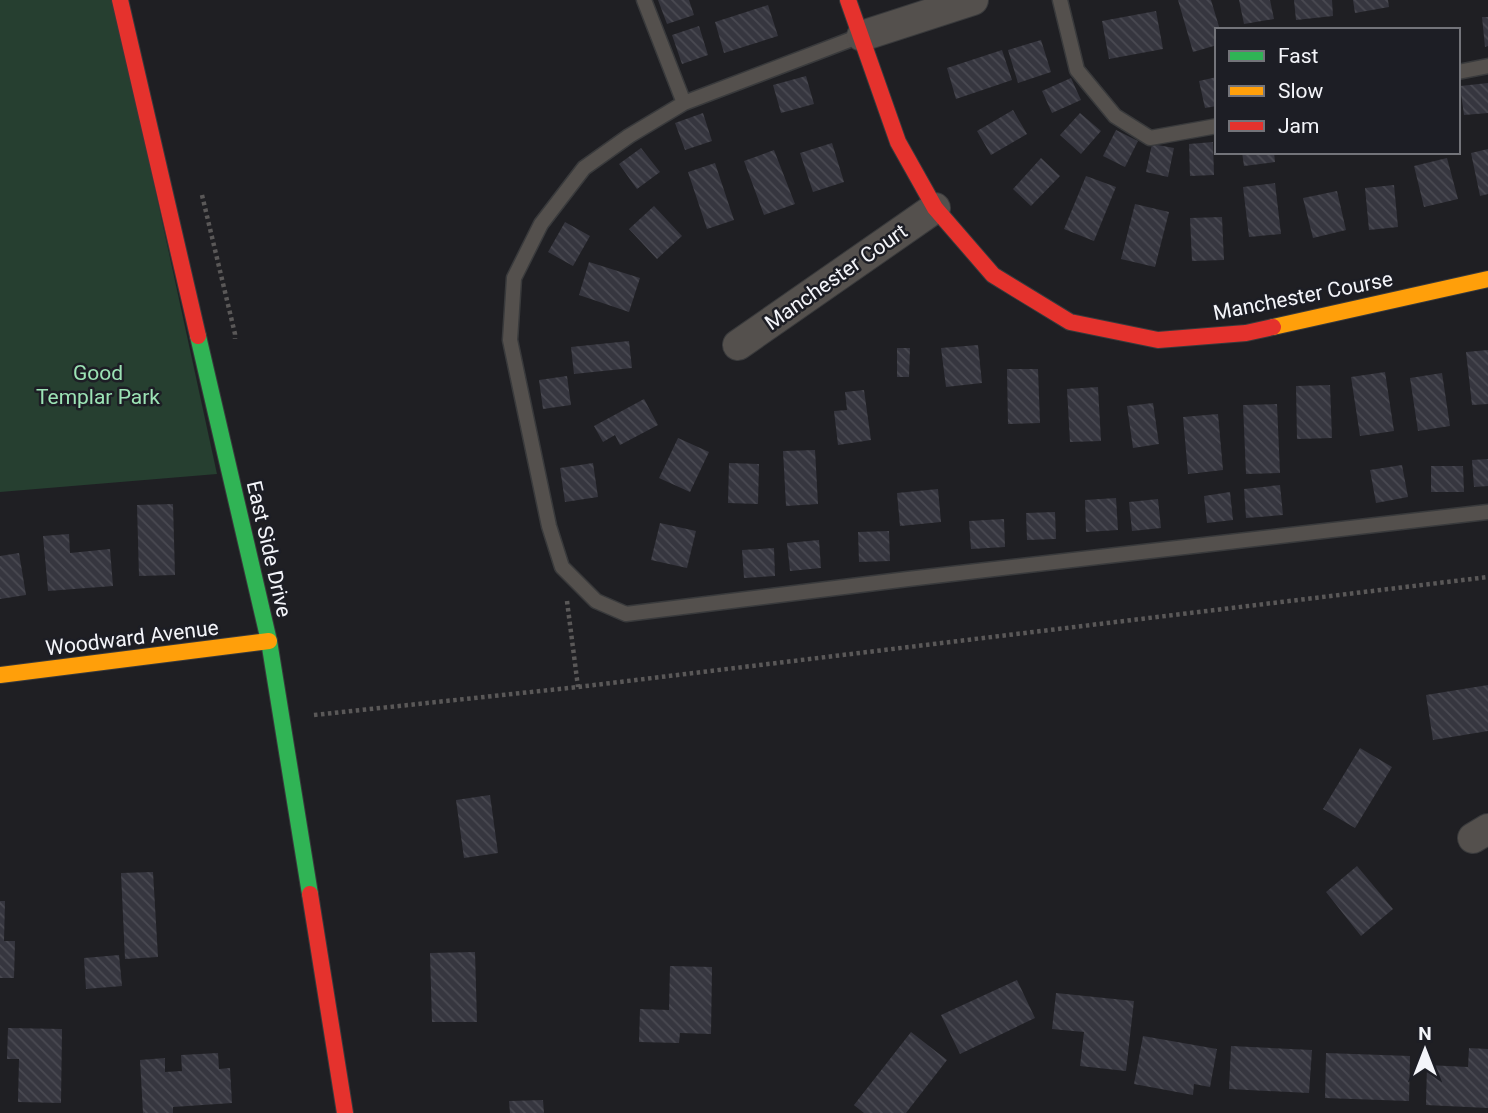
<svg xmlns="http://www.w3.org/2000/svg" width="1488" height="1113" viewBox="0 0 1488 1113" font-family="Roboto,sans-serif">
<style>
.park{fill:#263f30}
.building{fill:url(#building-back-hatch)}
.lines{fill:none;stroke-linecap:round;stroke-linejoin:round}
.lane-casing{stroke:#393a3c;stroke-width:17}
.street-casing{stroke:#393a3c;stroke-width:32}
.fast-casing{stroke:#393a3c;stroke-width:18}
.slow-casing{stroke:#393a3c;stroke-width:18}
.jam-casing{stroke:#393a3c;stroke-width:18}
.path{stroke:#5a5858;stroke-width:4.5;stroke-dasharray:3.5 3.5;stroke-linecap:butt}
.lane{stroke:#54504d;stroke-width:14}
.street{stroke:#54504d;stroke-width:30}
.fast{stroke:#30b455;stroke-width:16}
.slow{stroke:#ff9f0a;stroke-width:16}
.jam{stroke:#e5322d;stroke-width:16}
.labels{text-anchor:middle;dominant-baseline:central;stroke-width:5;stroke-linejoin:round;paint-order:stroke}
.street-label{font-size:21px;fill:#f4f5fa;stroke:#1d1e25}
.park-label{font-size:21px;fill:#9ce3b5;stroke:#1d1e25}
</style>
<defs>
<pattern id="building-back-hatch" width="6" height="6" patternUnits="userSpaceOnUse" patternTransform="scale(1.75)"><rect width="6" height="6" fill="#36363f"/><path d="M-1 5l2 2M0 0l6 6M5-1l2 2" fill="none" stroke="#4a4a52"/></pattern>
</defs>
<rect width="100%" height="100%" fill="#1f1f23"/>
<path class="park" d="M0 0H114L217 474 0 492Z"/>
<path class="building" d="M658 0H689L694 15 667 24Z
M1178 0H1211L1220 30H1217V45L1193 52Z
M1239 0H1270L1274 19 1244 24Z
M1294 0H1332L1333 16 1296 20Z
M1353 0H1388L1389 7 1355 13Z
M768 5 778 36 724 53 715 22Z
M1156 11 1163 49 1109 59 1102 21Z
M1482 17H1488V46L1485 47Z
M699 26 708 55 682 64 672 35Z
M1041 40 1051 72 1018 83 1008 50Z
M1002 50 1012 80 956 99 947 68Z
M806 76 814 104 781 113 773 85Z
M1217 77V106L1205 108 1199 81Z
M1071 78 1081 100 1052 113 1042 91Z
M1488 83V113L1464 115 1460 86Z
M1013 110 1027 134 991 155 977 131Z
M703 113 712 141 685 150 675 123Z
M1080 113 1101 131 1081 154 1060 135Z
M1116 130 1138 141 1125 167 1103 156Z
M1213 142 1214 175 1190 176 1189 144Z
M832 143 844 182 813 192 800 153Z
M1152 144 1174 148 1168 177 1146 172Z
M641 148 660 172 637 189 619 164Z
M1488 149V194L1480 196 1471 153Z
M774 150 795 204 764 215 744 161Z
M1242 152H1274L1275 162 1244 166Z
M1041 158 1060 176 1031 206 1013 189Z
M1447 158 1458 199 1424 207 1414 166Z
M715 163 734 220 707 229 688 172Z
M1086 176 1116 187 1094 241 1064 229Z
M1275 183 1281 234 1249 237 1243 187Z
M1394 185 1398 227 1369 230 1365 188Z
M1337 191 1346 230 1313 238 1303 198Z
M1135 204 1169 212 1155 267 1121 259Z
M654 206 682 236 657 259 629 229Z
M1222 217 1224 260 1192 261 1190 218Z
M565 222 590 236 573 266 548 252Z
M589 262 640 278 629 312 579 295Z
M629 341 632 368 574 374 571 347Z
M978 345 982 383 946 387 941 348Z
M897 348H910L909 377H897Z
M1488 350V404L1472 405 1466 352Z
M1007 369H1038L1040 423 1008 424Z
M1385 372 1394 431 1360 436 1351 377Z
M1442 373 1450 426 1418 431 1410 378Z
M567 376 571 405 543 409 539 380Z
M1330 385 1332 438 1297 439 1296 386Z
M1098 387 1101 441 1070 442 1067 389Z
M864 390 871 440 838 445 834 411 847 410 845 392Z
M644 399 658 425 620 445 615 435 603 442 594 426Z
M1153 403 1159 444 1133 448 1127 406Z
M1277 404 1280 473 1246 474 1243 405Z
M1218 414 1223 470 1188 474 1183 417Z
M678 438 709 452 690 492 659 478Z
M815 450 818 504 786 506 783 451Z
M1488 459V486L1474 487 1472 460Z
M593 463 598 497 565 502 560 468Z
M729 463 759 464 758 504 728 503Z
M1402 465 1408 497 1376 503 1370 470Z
M1431 466H1463L1464 492H1431Z
M1280 485 1283 515 1246 518 1244 489Z
M938 489 941 522 900 526 897 493Z
M1230 492 1233 520 1207 523 1204 496Z
M1116 498 1118 530 1086 532 1085 500Z
M1158 499 1161 528 1132 531 1129 502Z
M173 504 175 575 139 576 137 505Z
M1055 512 1056 539 1027 540 1026 513Z
M1004 519 1005 547 971 549 969 521Z
M660 523 696 531 687 568 651 560Z
M889 531 890 561 859 562 858 532Z
M69 534 70 553 110 549 113 586 48 591 43 536Z
M819 540 821 568 790 571 787 543Z
M774 548 775 576 744 578 742 550Z
M19 553 26 595 0 599V556Z
M1488 685V731L1433 740 1426 695Z
M1360 748 1392 767 1355 828 1323 809Z
M490 795 498 853 464 858 456 800Z
M1357 866 1393 909 1361 936 1326 892Z
M153 872 158 957 125 959 121 873Z
M0 901H5L4 941H15L14 978H0Z
M475 952 477 1022H432L430 953Z
M119 955 122 986 86 989 84 958Z
M670 966 712 967 711 1034 680 1033 679 1043 639 1042 640 1009 669 1010Z
M1017 980 1035 1018 960 1054 941 1015Z
M1056 993 1134 1001 1126 1071 1080 1066 1084 1032 1052 1029Z
M8 1028 62 1029 61 1103 18 1102 19 1059H7Z
M911 1032 947 1060 906 1113H864L854 1105Z
M1143 1036 1217 1049 1210 1087 1194 1084 1193 1095 1134 1084Z
M1231 1046 1312 1050 1309 1093 1229 1089Z
M1469 1048 1488 1049V1108L1426 1105 1427 1065 1468 1067Z
M218 1053 219 1069 230 1068 232 1103 173 1107V1113H143L140 1060 165 1058V1072L182 1071 181 1055Z
M1326 1053 1410 1056 1409 1101 1325 1098Z
M543 1100 544 1113H510L509 1101Z"/>
<g class="lines">
<g class="lane-casing">
<path id="lane" d="M644 0 684 103
M1060 0 1077 70 1115 116 1150 138 1217 126
M860 36 684 103 629 136 584 168 541 224 514 278 510 340 549 526 562 567 596 601 626 614 908 579 1488 512
M1458 72 1488 66"/>
</g>
<g class="street-casing">
<path id="street" d="M862 36 973 0
M738 345 935 208
M1473 838 1488 829"/>
</g>
<g class="fast-casing">
<path id="fast" d="M198 336 269 641 310 894"/>
</g>
<g class="slow-casing">
<path id="slow" d="M1273 327 1488 279
M0 675 269 641"/>
</g>
<g class="jam-casing">
<path id="jam" d="M120 0 198 336
M848 0 898 142 935 208 993 275 1070 322 1158 340 1246 333 1273 327
M310 894 345 1113"/>
</g>
<path class="path" d="M202 195 235 334V339
M567 601 578 687
M314 715 578 687 1488 577"/>
<use href="#lane" class="lane"/>
<use href="#street" class="street"/>
<use href="#fast" class="fast"/>
<use href="#slow" class="slow"/>
<use href="#jam" class="jam"/>
</g>
<g class="labels">
<g class="street-label">
<text transform="translate(836 277) rotate(-35)">Manchester Court</text>
<text transform="translate(1303 296) rotate(-11)">Manchester Course</text>
<text transform="translate(269 549) rotate(77)">East Side Drive</text>
<text transform="translate(132 638) rotate(-7)">Woodward Avenue</text>
</g>
<g class="park-label">
<text x="98" y="373">Good<tspan x="98" dy="24">Templar Park</tspan></text>
</g>
</g>
<rect x="1215" y="28" width="245" height="126" fill="#1d1e25" stroke="#73747a" stroke-width="2"/>
<rect x="1229" y="51" width="35" height="10" fill="#30b455" stroke="#73747a" stroke-width="2"/>
<text x="1278" y="63" font-size="21" fill="#f4f5fa">Fast</text>
<rect x="1229" y="86" width="35" height="10" fill="#ff9f0a" stroke="#73747a" stroke-width="2"/>
<text x="1278" y="98" font-size="21" fill="#f4f5fa">Slow</text>
<rect x="1229" y="121" width="35" height="10" fill="#e5322d" stroke="#73747a" stroke-width="2"/>
<text x="1278" y="133" font-size="21" fill="#f4f5fa">Jam</text>
<g transform="translate(1425 1050)" stroke="#1d1e25" stroke-width="5" paint-order="stroke">
<path d="M0-5L12 26L0 18L-12 26Z" fill="#f4f5fa"/>
<text y="-10" font-size="19" font-weight="bold" text-anchor="middle" fill="#f4f5fa">N</text>
</g>
</svg>
